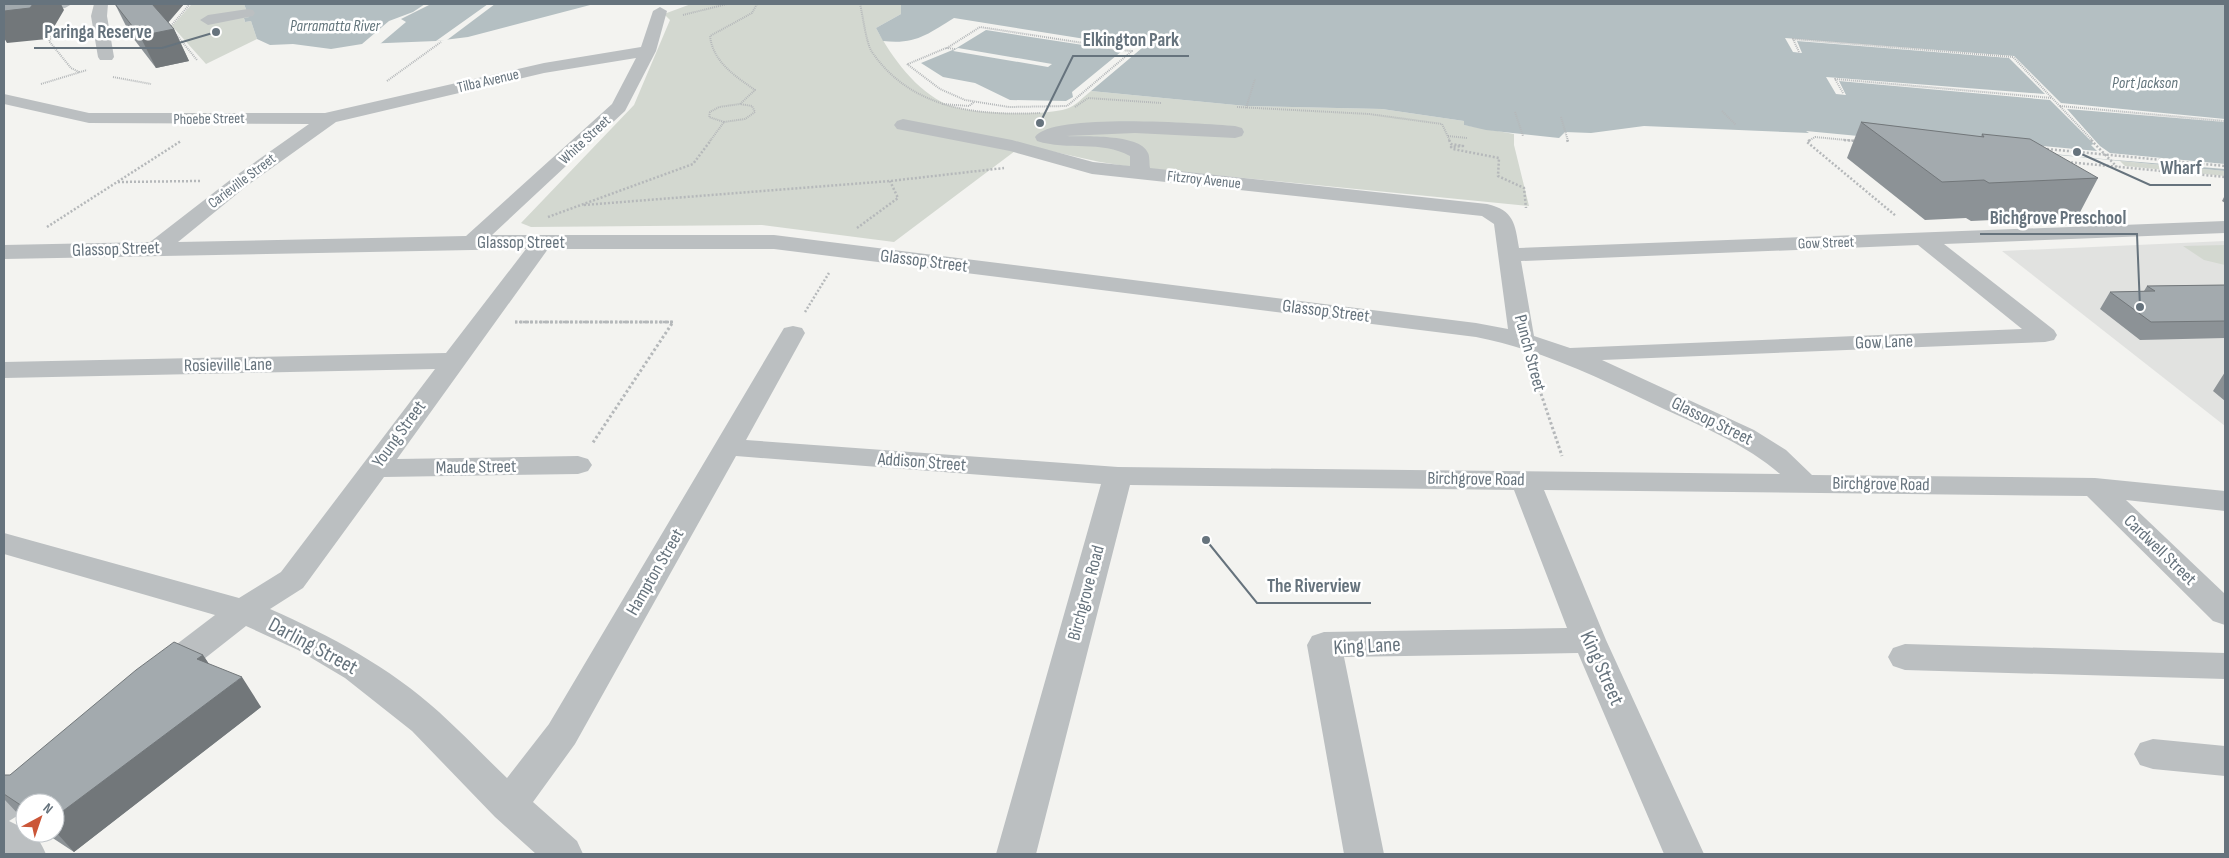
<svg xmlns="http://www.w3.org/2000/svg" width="2229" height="858" viewBox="0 0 2229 858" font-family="'Sofia Sans Condensed',sans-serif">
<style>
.built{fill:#e1e2e0}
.green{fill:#d3d8d0}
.water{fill:#b4bfc2}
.pier{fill:#f3f3f0}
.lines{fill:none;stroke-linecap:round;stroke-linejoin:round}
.path-far2{stroke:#b5b8ba;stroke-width:2;stroke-dasharray:1 1;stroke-linecap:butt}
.path-far1{stroke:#b5b8ba;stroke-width:2.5;stroke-dasharray:2 2;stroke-linecap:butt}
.path{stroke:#b5b8ba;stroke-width:3;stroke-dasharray:2.5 2.5;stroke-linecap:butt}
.minor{fill:#bbbfc1;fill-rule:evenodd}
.wall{fill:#8c9296}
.shaded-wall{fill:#72777a}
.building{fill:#a3aaae;stroke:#72777a}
.labels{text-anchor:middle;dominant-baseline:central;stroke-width:5;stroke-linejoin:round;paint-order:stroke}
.far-street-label{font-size:15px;fill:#66737d;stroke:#fff}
.far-water-label{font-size:16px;font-style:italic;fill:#62747b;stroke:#fff}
.street-label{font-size:18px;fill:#66737d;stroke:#fff}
.near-street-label{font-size:21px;fill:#66737d;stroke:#fff}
.leader{fill:none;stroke:#66737d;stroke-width:2}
.callout-dot{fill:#66737d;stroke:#fff;stroke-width:2}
.callout-label{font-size:19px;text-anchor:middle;font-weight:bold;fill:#66737d;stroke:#fff;stroke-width:5;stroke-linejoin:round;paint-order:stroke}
</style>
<rect width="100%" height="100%" fill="#f3f3f0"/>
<path class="built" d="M2225 241V426L2002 251Z"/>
<path class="green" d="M192 4H244L249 17 244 19 245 22 251 21 257 39 206 64 172 26Z
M691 4H901V14L876 28C892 58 916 91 948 105 969 114 1044 116 1066 109 1075 107 1084 96 1091 91L1246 106 1382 109 1464 121V125L1514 134V145L1529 206 1132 167 1100 162 1023 145 894 242 762 225 531 227 521 223 634 105 670 20 664 14Z
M2120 161 2225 171V176L2125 166Z
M2225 245V265L2204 260 2183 246Z"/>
<path class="water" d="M244 4H594L468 37 436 41 362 44 331 49 293 44 270 45 257 39 251 21 245 22 244 18 249 17Z
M901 4H2225V171L1806 131 1809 133 1644 126 1591 133 1565 132 1559 138 1486 130 1464 125V121L1382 109 1246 106 1091 91 1142 48 954 18C928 34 915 45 883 41L876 28 901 14Z
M986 30 1122 51 1072 92 1073 97 1066 101 1010 100 975 83 943 77 921 63 955 49Z"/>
<path class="pier" d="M425 4H431L401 19 406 22 380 44H362L389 21 413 12Z
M488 4H495L447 40 436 41Z
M1785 38 2014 56 2061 103 2225 119V122L2067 109 2100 146 2110 153 2225 164V169L2103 159 1958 144 1922 135 2097 151 2091 145 2094 144 2050 100 1839 81 1846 95 1836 94 1826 77 2045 94 2009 58 1797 41 1802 53 1793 52Z
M958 48 1052 64 1048 67 953 51Z"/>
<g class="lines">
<path class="path-far2" d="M190 4 170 27 197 60
M860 4C863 16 866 43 872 52 911 109 977 116 1040 113
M683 15 727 4
M57 26 49 41 71 68 79 72
M955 49 947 48 980 27 1109 47
M1799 52 1793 39 2013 57 2093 141
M907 64 940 89 965 100 1009 107 1067 106 1132 51 1108 49
M908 64 946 48
M113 77 151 84
M387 81 441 42
M41 84 87 70
M1843 93 1835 79 2052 98
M942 104 969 106 974 102
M2060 106 2225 121
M1075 107 1088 98 1161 103
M1237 107 1369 114 1442 124 1450 141
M1246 108 1255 79
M1722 111 1736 125
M1515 112 1523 136
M1561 117 1568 141
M724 122 709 117 710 112 719 107 740 104
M1448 136 1467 138
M710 141 724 122 745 119 755 112 752 106 740 104 755 90C735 76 713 62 710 36L752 13 757 4
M1808 141 1815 137 1856 141"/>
<path class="path-far1" d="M1449 140 1451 144 1463 146 1451 147 1453 149 1499 158 1498 176 1524 188 1526 208
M1567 140 1568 142
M1810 140 1807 142 1896 216
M1844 140 1856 141
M2091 140 2117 167
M2047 149 2225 166
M2067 162 2225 177
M118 182 200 181
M584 205 890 181 1004 168
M548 217 693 164 711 140
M47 227 181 141
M857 228 898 198 890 181
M805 312 829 273
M515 322H673"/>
<path class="path" d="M515 322H673L592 444
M1533 370 1562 456"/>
<path class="minor" d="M22 4H72L65 8 4 14V6Z
M94 4H108L107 16 114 57 112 60H100L98 57 91 16Z
M660 7 667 11 656 51 625 111 492 235H774L1476 323 1508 329 1494 224 1482 216 1092 174 1010 151 897 129 894 125 897 121 903 119 1012 140 1093 162 1130 166V156C1101 140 1068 151 1037 141L1035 137C1052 112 1202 124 1235 126L1242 128 1244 132 1242 136 1235 138 1135 133 1066 136C1082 137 1140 133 1148 153 1150 157 1149 163 1150 168L1487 204C1514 210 1515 224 1519 248L2225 221V233L1944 244 2054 330 2057 335 2054 340 2045 342 1602 360 1754 430 1786 450 1812 475 2095 478 2225 491V511L2126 500 2225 594V625L2213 621 2087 496 1544 490 1606 640 1704 854H1664L1578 653 1344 657 1384 854H1344L1307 645 1312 636 1324 632 1567 628 1514 490 1130 485 1036 854H996L1101 484 736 456 575 744 533 802 577 841 583 854H536L495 817 412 731 345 678 298 650 246 626 176 681 164 685 152 681 147 672 152 663 215 615 4 554V533L239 598 281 572 435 369 4 378V362L446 353 526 249 4 259V245L150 242 234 177 309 124 89 123 4 104V94L89 113H325L544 63 641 47 653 11ZM636 58 612 104 466 236 178 242 248 185 336 122 544 73ZM1918 245 2022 329 1570 348 1534 336 1521 261ZM548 249H774L1476 337C1543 350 1603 380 1664 409 1705 428 1745 444 1780 474L1118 467 746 440 805 333 802 328 793 326 784 328 781 333 549 724 507 778C484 756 462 733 439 712 389 667 331 636 270 609L303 588 384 477 578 474 588 471 592 465 588 459 578 456 397 459Z
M248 9 253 10 255 13 253 16 208 25 200 20 208 15Z
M1905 644 2225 653V679L1905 670 1893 666 1888 657 1893 648Z
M2153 739 2225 746V776L2153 769 2140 765 2134 754 2140 743Z
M35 764 48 769 54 780 48 791 35 803H25V811L9 821 25 829V833C37 833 42 845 46 854H4V783L22 769Z"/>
</g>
<path class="wall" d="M115 4H184L168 23 174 29 189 61 156 68 130 34Z
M1861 122 1981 137 1982 134 2098 178 2078 216 1971 221 1966 218 1925 220 1847 158Z
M2225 195V203L2222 201Z
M2225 285V338L2140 340 2100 309 2110 292 2144 291 2147 286Z
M2225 372V401L2213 391Z
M203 655 209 664 261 707 74 852 45 833H55V803H25V820L20 816 4 799V775H10Z"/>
<path class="shaded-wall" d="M33 4H61L64 10 47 39 7 43 4 38V11Z
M150 4H184L162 29Z
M174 29 189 61 156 68 140 36Z
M203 655 222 684 197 659Z
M242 677 261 707 74 852 55 831V817Z"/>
<path class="building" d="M4 4H33L30 8 4 11Z
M115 4H152L174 29 140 36Z
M1861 122 1984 137 1982 134 2030 139 2098 178 1989 183 1984 180 1942 182Z
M2225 285V321L2151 322 2110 292 2155 291 2147 286Z
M174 642 203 655 197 659 242 677 55 817V803H25V808L4 794V775H10L136 670Z"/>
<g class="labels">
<g class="far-street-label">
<text transform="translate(488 81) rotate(-13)">Tilba Avenue</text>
<text transform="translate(209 119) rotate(-1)">Phoebe Street</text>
<text transform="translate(585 140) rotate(-43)">White Street</text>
<text transform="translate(1204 180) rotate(6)">Fitzroy Avenue</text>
<text transform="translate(242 181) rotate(-37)">Carieville Street</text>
<text transform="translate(1826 243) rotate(-2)">Gow Street</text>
</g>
<g class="far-water-label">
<text x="335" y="26">Parramatta River</text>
<text x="2145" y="83">Port Jackson</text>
</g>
<g class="street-label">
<text x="521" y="242">Glassop Street</text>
<text transform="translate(116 249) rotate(-2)">Glassop Street</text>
<text transform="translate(924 261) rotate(7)">Glassop Street</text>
<text transform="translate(1326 311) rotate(7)">Glassop Street</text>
<text transform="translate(1884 342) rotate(-2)">Gow Lane</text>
<text transform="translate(1530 353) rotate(75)">Punch Street</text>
<text transform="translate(228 365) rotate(-1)">Rosieville Lane</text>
<text transform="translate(1712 421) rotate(26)">Glassop Street</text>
<text transform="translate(399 434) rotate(-54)">Young Street</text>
<text transform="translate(922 462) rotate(4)">Addison Street</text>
<text transform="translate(476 467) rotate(-1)">Maude Street</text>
<text transform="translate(1476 479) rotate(1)">Birchgrove Road</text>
<text transform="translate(1881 484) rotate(1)">Birchgrove Road</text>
<text transform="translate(2160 550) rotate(44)">Cardwell Street</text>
<text transform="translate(655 572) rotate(-60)">Hampton Street</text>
<text transform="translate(1086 593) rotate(-75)">Birchgrove Road</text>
</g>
<g class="near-street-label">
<text transform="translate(313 646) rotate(28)">Darling Street</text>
<text transform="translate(1367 646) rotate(-3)">King Lane</text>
<text transform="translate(1602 668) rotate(66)">King Street</text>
</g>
</g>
<path class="leader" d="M216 32L162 48H34M1040 123L1073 56H1189M2077 152L2150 185H2211M2140 307L2137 234H1980M1206 540L1257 603H1371"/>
<g class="callout-dot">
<circle cx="216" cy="32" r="5"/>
<circle cx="1040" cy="123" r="5"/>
<circle cx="2077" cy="152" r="5"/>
<circle cx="2140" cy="307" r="5"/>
<circle cx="1206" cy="540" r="5"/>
</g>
<g class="callout-label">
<text x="98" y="38">Paringa Reserve</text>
<text x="1131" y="46">Elkington Park</text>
<text x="2181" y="174">Wharf</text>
<text x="2058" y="224">Bichgrove Preschool</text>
<text x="1314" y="592">The Riverview</text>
</g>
<rect width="2229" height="858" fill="none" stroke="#66737d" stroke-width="10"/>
<g transform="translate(40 818) rotate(40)"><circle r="24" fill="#ffffff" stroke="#c2c7cb"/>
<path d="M0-4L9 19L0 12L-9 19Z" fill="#cb5638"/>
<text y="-8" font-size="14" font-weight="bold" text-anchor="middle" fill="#66737d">N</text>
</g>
</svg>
